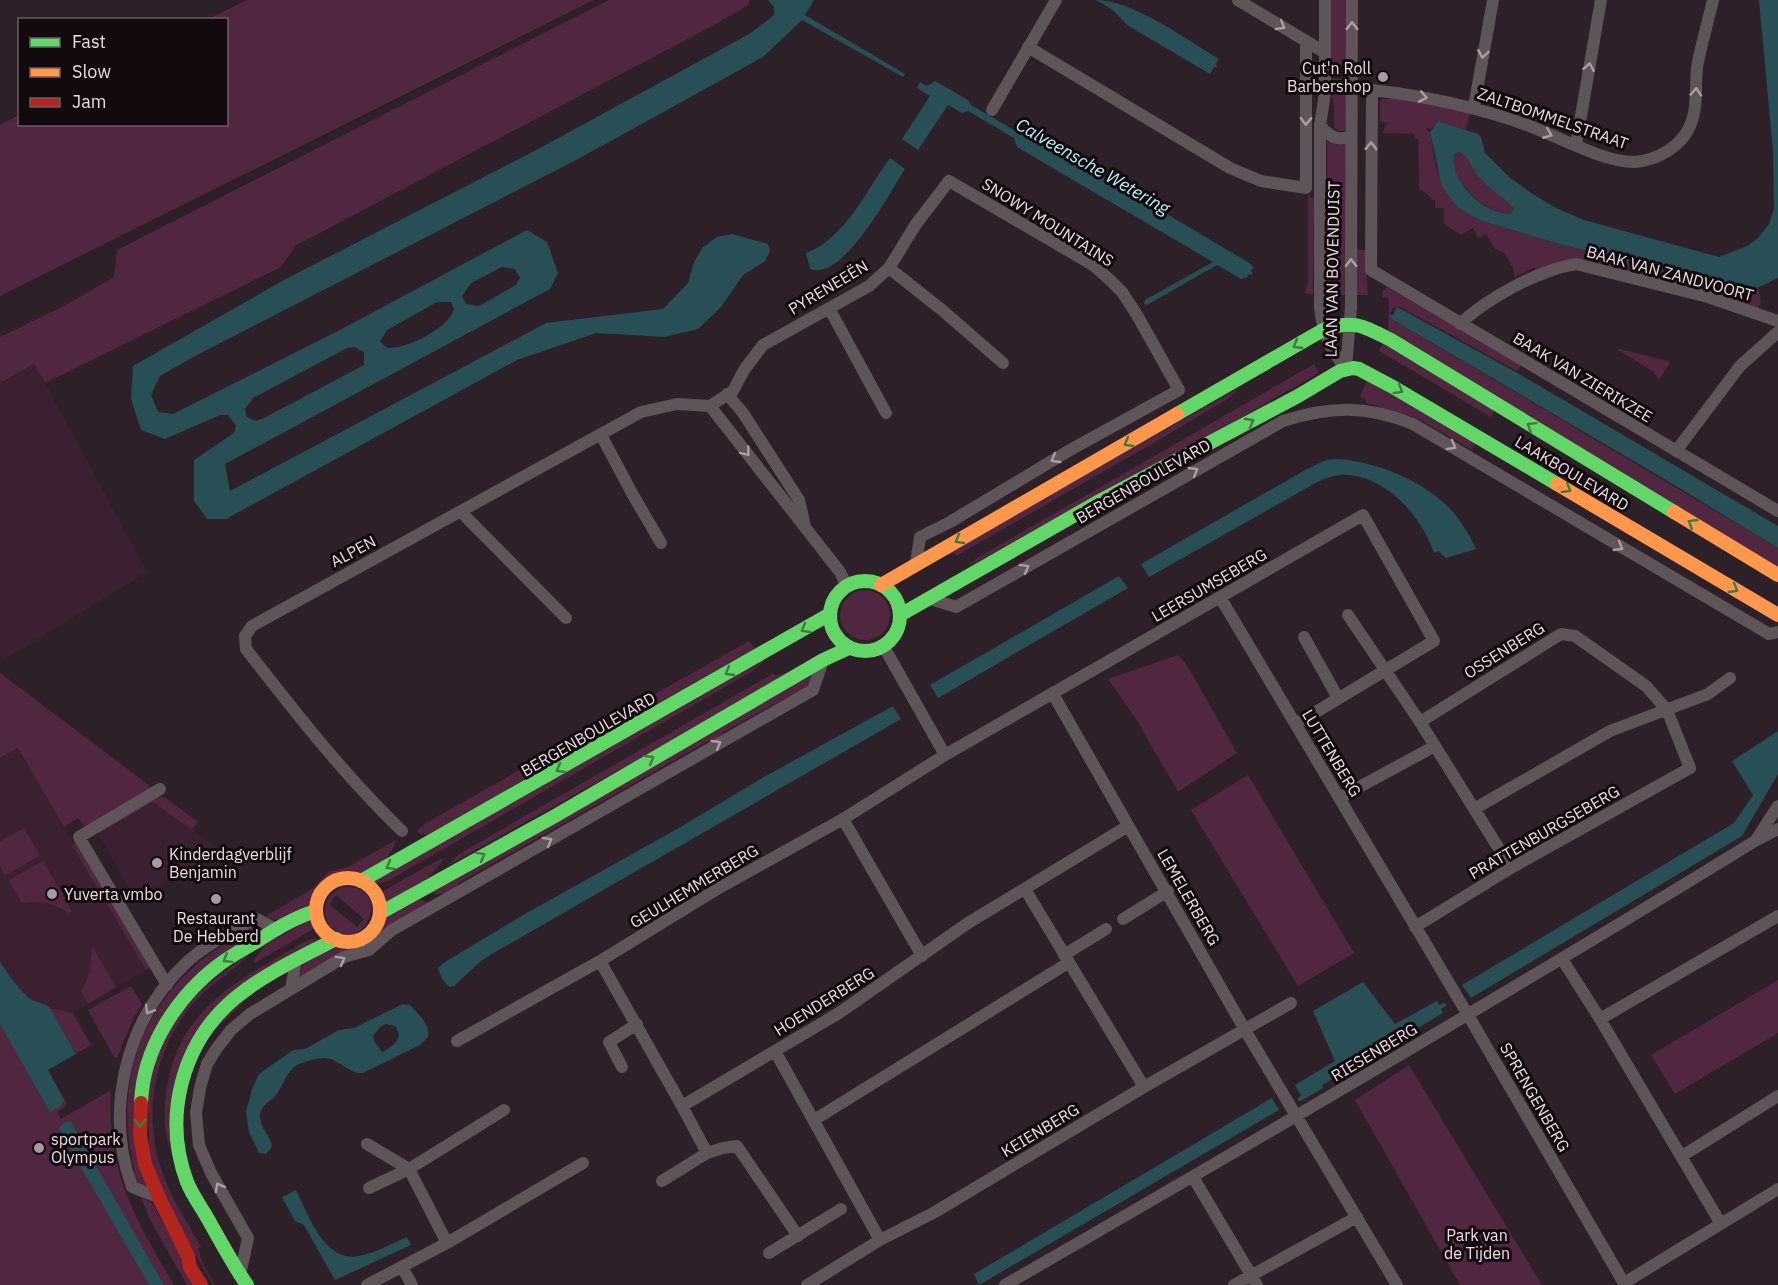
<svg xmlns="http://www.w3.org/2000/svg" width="1778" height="1285" viewBox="0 0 1778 1285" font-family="'IBM Plex Sans',sans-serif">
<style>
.built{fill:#3a2030}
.green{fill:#502640;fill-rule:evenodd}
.water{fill:#284f56;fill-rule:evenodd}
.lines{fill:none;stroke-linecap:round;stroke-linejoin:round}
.stream{stroke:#284f56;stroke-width:4}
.street{stroke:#5f545a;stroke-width:12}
.fast{stroke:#63d668;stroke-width:14}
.slow{stroke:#ff974d;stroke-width:14}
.jam{stroke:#b3261e;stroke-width:14}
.oneway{stroke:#ab9ea5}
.oneway2{stroke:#3f7a40}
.poi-dot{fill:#a899a2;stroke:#130a0f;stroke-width:2}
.labels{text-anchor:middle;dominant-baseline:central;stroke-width:6;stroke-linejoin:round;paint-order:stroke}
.poi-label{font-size:16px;fill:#eadae3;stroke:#130a0f;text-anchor:start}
.street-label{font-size:16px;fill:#eadae3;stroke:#130a0f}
.park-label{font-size:16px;fill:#f2dae7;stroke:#130a0f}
.water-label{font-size:18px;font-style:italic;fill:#b4eff9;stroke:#130a0f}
</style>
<rect width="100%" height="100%" fill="#2d2028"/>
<path class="built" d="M35 364 147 572 5 659 0 655V383Z
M18 748 148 969 73 1013 50 1008 47 1005 29 999 7 975 0 961V759Z
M154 802 220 850 136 900 98 834Z"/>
<path class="green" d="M247 0H594L0 296V125L19 115 20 124H226V20L208 19Z
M609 0H750L747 6 712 26 295 246 281 267 45 383 34 364 0 383V337L64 306 114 277 117 250Z
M1329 0H1348L1347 64H1330Z
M1328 79H1347L1345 131H1338L1334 127V103L1328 87Z
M1390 94 1471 110 1466 130 1438 121 1431 129 1427 128 1426 130 1430 132 1436 167 1457 207 1479 220 1563 245 1717 283 1755 289 1758 287 1761 302 1758 308 1564 262 1536 270 1534 267 1515 277 1513 268 1504 253 1495 249 1486 234 1478 238 1473 228 1461 235 1444 224V208H1435V200H1431L1432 198 1419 188 1418 139H1415V134L1382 133 1386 124H1390L1380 121V102L1382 99H1389Z
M1327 141 1339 145 1347 144V295H1327Z
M1459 152 1466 156 1474 170 1514 208 1511 214C1484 213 1450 183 1454 155Z
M1308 194H1310V198H1314L1313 295 1305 293 1308 281Z
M1353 250H1365L1368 295H1355Z
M1387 287 1521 365 1517 371 1400 307 1393 308 1390 314V318L1778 548V568L1388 330 1389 298 1383 297 1382 292Z
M1383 343 1495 410 1491 417 1379 351Z
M1615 348 1668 361 1670 363 1659 380 1654 372Z
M1314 364 1319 373 1235 421 967 567 977 558Z
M1368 378 1477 441 1472 450 1417 418 1366 403V400L1360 397Z
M1241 387 1229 398 1157 441 956 556 955 553 938 558Z
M840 615a25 25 0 1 1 50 0a25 25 0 1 1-50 0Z
M749 641 755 648 427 835 421 834 417 831 426 823Z
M1178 655 1187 665 1237 753 1178 792 1136 719 1108 679Z
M821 657 447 866 459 854 774 673 775 676 783 674Z
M765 660 753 671 386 882 378 883 373 881Z
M812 670 809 685 792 697 791 695 722 733 723 736 710 744 708 741 457 884 459 888C449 894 440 897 429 892Z
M0 673 149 785V790L84 827 78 818 64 827 18 748 0 758Z
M1248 775 1354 953 1298 986 1191 810Z
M158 796 166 798 198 822 192 830 153 802 98 834 97 831Z
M24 828 40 855 8 874H4L0 865V841Z
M396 840C393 855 376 871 361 875 351 876 343 872 333 876 319 882 318 894 310 905 304 912 290 917 282 921L266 918V916L312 889 329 872 348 867Z
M75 843 78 844 150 968 146 970 72 845Z
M442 858 443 860 429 877 385 903 381 892Z
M43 861 72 911 69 913C55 903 39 900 22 903L10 883V879Z
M342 887C395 883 366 958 332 928 317 914 326 894 342 887ZM337 896 364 919 357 927 330 905 334 897Z
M419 899 430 903 373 942 299 978 304 960 340 947 356 946 363 944 378 932 385 918Z
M312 918 315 928 255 963 253 962 265 945Z
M254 926 263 927 224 956 145 1059 149 1187 138 1184 131 1174 135 1172C110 1075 147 987 235 938L233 934Z
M319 938 286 962 185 1058 175 1160C164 1138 163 1117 166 1093 177 1010 235 982 299 945L311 939Z
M92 946 116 987 88 1004 81 992 90 971Z
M252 951C236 970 214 981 197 999 154 1046 141 1114 163 1174 172 1200 188 1223 201 1247L198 1248 202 1262 214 1284 218 1285H213L171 1211 150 1167 147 1078 183 1003Z
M1778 980V1033L1675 1094 1651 1055Z
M131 986 142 1004 134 1017 117 1058 114 1057 88 1010Z
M50 1008 73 1013 91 1045 76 1054Z
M0 1012 61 1103 65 1101 67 1104 65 1107 57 1112 61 1119 108 1092H111C107 1173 135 1218 174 1285H164L69 1121 155 1285H0Z
M1409 1065 1542 1285H1460L1355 1100Z
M141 1197 152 1203 197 1285H187L150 1220Z"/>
<path class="water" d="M768 0H814L805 15 905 74 903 77 802 20 763 57 580 158 195 356 160 376 151 395 158 412 173 414 338 331 527 230 547 242 558 273 550 289 225 464 230 491 546 323 663 309 688 283 694 262 703 247 717 237 732 234 768 244 770 251 765 261 743 275 721 307 698 329 664 337 596 333 517 360 226 519H207L194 501V460L234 433 236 426 228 415H220L165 439 141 430 131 399 133 366 284 280 540 148 751 33 774 15V7ZM502 267 515 269 520 278 516 285 479 306 466 304 462 296 471 283ZM437 302H451L454 309C449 328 407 349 388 348L380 342 387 330ZM354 347 364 352V365L264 418 255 421 247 417 245 409 253 398 347 348Z
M1096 0C1133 0 1187 40 1219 59L1216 64 1217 67H1214L1210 74 1127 25 1113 10Z
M1759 0H1778V278L1755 289 1717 283 1563 245 1479 220 1457 207 1442 186 1430 132 1438 121 1478 134 1481 137 1485 153 1509 177 1531 193 1556 208 1584 220 1719 257 1747 246 1757 239 1769 224 1774 208 1773 151ZM1459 152C1468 156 1469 163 1474 170 1484 186 1501 195 1514 208L1511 214C1484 214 1450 183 1454 155Z
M935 81 968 100 971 105 1017 132 1027 131 1251 264 1253 268 1251 271 1253 273 1252 275 1249 274 1247 277 1241 279 1217 265 1147 305 1144 304 1145 300 1213 262 1017 147 1014 138 968 111 962 113 948 105 918 150 902 139 930 96 917 88 920 82 927 86Z
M890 158 905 169C890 192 843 282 810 269L806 253C846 238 866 190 890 158Z
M1396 308H1399L1521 375 1778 526V548L1671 483 1390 318V315H1393Z
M1336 459C1377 461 1427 482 1454 513 1463 524 1470 536 1476 549L1446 558 1438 551 1434 553C1422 518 1389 478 1348 475 1335 474 1323 479 1312 485L1149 577 1141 564 1307 469 1326 460Z
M1119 576 1128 588 938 698 930 685Z
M893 706 901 719 490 955 480 962 454 986 449 987 442 979 438 968 445 962 525 914 677 829 764 777Z
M1778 731V774L1742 836 1471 998 1462 985 1734 823 1753 795 1732 761Z
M0 961C5 971 23 995 32 1000 38 1003 45 1003 50 1008L76 1054 48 1070 65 1101 61 1103 60 1107 50 1112 0 1024Z
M1363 982 1395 1024 1437 1001 1443 1013 1302 1097 1295 1085 1335 1061 1313 1011Z
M403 1004 410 1005C418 1014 431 1025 428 1037L420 1045 363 1073C348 1074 340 1059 325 1058 317 1058 300 1062 294 1067 285 1075 283 1086 276 1095 270 1102 259 1106 260 1117 260 1128 271 1136 272 1147L266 1154 259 1153 249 1132 246 1112 252 1089 259 1074 293 1050 305 1049 339 1030 354 1028ZM386 1024 395 1026C405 1038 392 1047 382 1052L374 1041 373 1036 380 1027Z
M1272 1098 1279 1110 979 1285 974 1274Z
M68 1121 71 1122 164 1285H149L59 1129 60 1126Z
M296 1190C308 1214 324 1263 359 1256 375 1253 391 1244 407 1237L411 1245 335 1280 304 1225 295 1221 282 1197Z"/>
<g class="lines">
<path class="stream" d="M1436 1009 1444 1005
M1300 1099 1321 1087"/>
<path class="street" d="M1238 0 1324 52
M1325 0V93L1320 125V307C1323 335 1329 347 1346 369
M1713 0C1708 22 1701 45 1697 67 1695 86 1698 108 1690 126 1681 147 1657 160 1635 162 1605 163 1557 136 1527 125 1477 107 1425 96 1372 90L1371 270 1778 511
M1028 47 1230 168 1261 181 1306 188V41
M1474 107 1493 0
M992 110 1056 0
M1320 125C1328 136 1338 142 1351 136
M1576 145 1601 0
M889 268 942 310 1003 363
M829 308 886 413
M1460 324C1487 298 1539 270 1576 264L1708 297 1778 321
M1346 369 1351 307 1352 0
M727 394 743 413 799 500 805 526
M710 406 733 391 744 370 763 345 869 286 889 268 916 224 949 181 1093 265 1109 279 1122 292 1137 315 1179 390 1070 450 950 522 920 537 916 563
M710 406 840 572 847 586
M601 435 633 495 661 543
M1676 451 1740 366 1778 332
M461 512 566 618
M1220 597 1468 1015 1625 1285
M931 599 956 607 1283 421C1330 406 1366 405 1413 424L1769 634 1778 632
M1348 615 1420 722 1511 868
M1304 637 1338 698
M884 647 945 755
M1053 694 1245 1030 1397 1285
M160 789 79 837 167 985
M1339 798 1435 746
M1474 809 1610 731 1708 694 1730 678
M843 819 922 956
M402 831C344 775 295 712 246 649L245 636 252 626 641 412 677 404 710 406
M1756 840 1778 806
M1025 889 1144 1087
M1123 919 1168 891
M1415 927 1511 868 1690 768 1667 710 1646 686 1575 636 1561 634 1420 722
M1064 955 1106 929
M1562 959 1600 1019 1721 1224
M600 961 682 1106
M291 989 296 960
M1600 1019 1778 916
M457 1041 600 961 719 888 843 819 945 755 1363 515 1434 641 1296 724
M775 1051 880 1240
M622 1067 609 1042 637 1024
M814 1120 1068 963
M367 1144 409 1169 447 1243
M1682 1156 1778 1096
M1193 1177 1257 1285
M662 1181 707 1153
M369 1188 409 1169 504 1110
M160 1198 132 1187C104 1109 126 1020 186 963 206 944 232 933 255 918L278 930
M798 1236 737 1146 723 1148 707 1153 682 1106 839 1013 968 923 1128 826
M769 1253 841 1209
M402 1267 412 1285
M240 1275 248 1238 211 1173 199 1145 196 1113 200 1088 207 1064 217 1048 231 1030 250 1014 344 957 369 950 392 930 813 690 823 660
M1624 1283 1778 1189
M367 1285 447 1243 583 1163
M807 1285 880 1240 935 1212 1144 1087 1291 1003
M1005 1285C1257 1140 1508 993 1755 841L1778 829
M1234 1285 1357 1217"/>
<path class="fast" d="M1177 414 1323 330C1353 319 1364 326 1391 340L1674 512
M830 616a35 35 0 1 1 70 0a35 35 0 1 1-70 0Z
M900 615 1096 503 1298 396 1340 371 1353 368 1359 369 1393 387 1557 484
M361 881 830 614
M380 913 555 816 823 660 849 648
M141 1103C143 1048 177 996 220 964 232 955 246 948 259 940 277 928 295 917 316 911
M247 1285C231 1262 219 1238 205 1214 199 1204 192 1194 187 1182 163 1118 181 1044 234 999 264 974 301 957 336 939"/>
<path class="slow" d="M1557 484 1778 615
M1674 512 1778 575
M881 585 1177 414
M316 910a32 32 0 1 1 64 0a32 32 0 1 1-64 0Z"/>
<path class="jam" d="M141 1103 140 1135 145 1164 161 1202 188 1256 190 1267 201 1285"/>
</g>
<defs><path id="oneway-chevron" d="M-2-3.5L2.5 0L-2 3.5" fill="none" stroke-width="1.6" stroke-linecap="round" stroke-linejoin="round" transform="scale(1.5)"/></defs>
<g class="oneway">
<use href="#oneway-chevron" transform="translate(1281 26) rotate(31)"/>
<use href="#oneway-chevron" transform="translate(1352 26) rotate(-90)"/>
<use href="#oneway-chevron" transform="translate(1483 54) rotate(100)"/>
<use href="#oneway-chevron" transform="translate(1589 67) rotate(-80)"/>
<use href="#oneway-chevron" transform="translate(1696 92) rotate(-86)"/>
<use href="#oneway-chevron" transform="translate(1423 97) rotate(11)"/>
<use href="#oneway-chevron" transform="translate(1306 121) rotate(91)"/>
<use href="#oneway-chevron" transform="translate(1548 134) rotate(22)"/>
<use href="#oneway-chevron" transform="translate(1371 146) rotate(-89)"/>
<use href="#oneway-chevron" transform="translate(1351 263) rotate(-90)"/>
<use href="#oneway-chevron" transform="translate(1452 446) rotate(30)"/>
<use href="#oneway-chevron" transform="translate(746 452) rotate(52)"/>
<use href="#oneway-chevron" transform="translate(1055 459) rotate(149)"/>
<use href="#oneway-chevron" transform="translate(1194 471) rotate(-30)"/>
<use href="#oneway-chevron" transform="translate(1619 547) rotate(30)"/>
<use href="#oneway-chevron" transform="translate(1025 568) rotate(-30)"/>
<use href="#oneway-chevron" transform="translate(717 744) rotate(-30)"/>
<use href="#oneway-chevron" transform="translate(548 841) rotate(-30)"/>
<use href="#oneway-chevron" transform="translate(341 960) rotate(-29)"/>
<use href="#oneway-chevron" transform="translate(149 1010) rotate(121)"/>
<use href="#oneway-chevron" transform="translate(219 1187) rotate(-119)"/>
</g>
<g class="oneway2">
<use href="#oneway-chevron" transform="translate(1297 345) rotate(150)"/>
<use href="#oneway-chevron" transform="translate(1399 390) rotate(30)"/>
<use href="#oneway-chevron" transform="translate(1250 422) rotate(-28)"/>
<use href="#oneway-chevron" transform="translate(1531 426) rotate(-148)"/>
<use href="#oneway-chevron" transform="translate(1128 443) rotate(150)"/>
<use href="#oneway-chevron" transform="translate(1567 489) rotate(31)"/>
<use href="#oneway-chevron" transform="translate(1692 523) rotate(-149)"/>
<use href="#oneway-chevron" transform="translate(959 540) rotate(150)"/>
<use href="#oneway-chevron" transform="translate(1734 589) rotate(31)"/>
<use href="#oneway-chevron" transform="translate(805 629) rotate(150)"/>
<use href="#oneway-chevron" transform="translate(729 672) rotate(150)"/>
<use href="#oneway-chevron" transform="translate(650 759) rotate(-30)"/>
<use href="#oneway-chevron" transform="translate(560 769) rotate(150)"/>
<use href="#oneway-chevron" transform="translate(481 856) rotate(-29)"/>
<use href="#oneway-chevron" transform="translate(390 866) rotate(151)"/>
<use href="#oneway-chevron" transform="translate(227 959) rotate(148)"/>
<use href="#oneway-chevron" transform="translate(140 1123) rotate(88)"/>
</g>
<g class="poi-dot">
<circle cx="1383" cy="77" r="6"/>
<circle cx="157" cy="863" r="6"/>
<circle cx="52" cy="894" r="6"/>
<circle cx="216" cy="899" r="6"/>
<circle cx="39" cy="1148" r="6"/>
</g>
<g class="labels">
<g class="poi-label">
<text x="1371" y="68" text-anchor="end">Cut'n Roll<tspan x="1371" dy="18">Barbershop</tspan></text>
<text x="169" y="854">Kinderdagverblijf<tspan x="169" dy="18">Benjamin</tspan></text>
<text x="64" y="894">Yuverta vmbo</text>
<text x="216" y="918" text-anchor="middle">Restaurant<tspan x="216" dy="18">De Hebberd</tspan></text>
<text x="51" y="1139">sportpark<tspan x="51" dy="18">Olympus</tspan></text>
</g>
<g class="street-label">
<text transform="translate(1553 118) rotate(19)">ZALTBOMMELSTRAAT</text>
<text transform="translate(1048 222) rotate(32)">SNOWY MOUNTAINS</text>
<text transform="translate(1332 269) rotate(-89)">LAAN VAN BOVENDUIST</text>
<text transform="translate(1670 273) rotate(15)">BAAK VAN ZANDVOORT</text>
<text transform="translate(828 287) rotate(-31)">PYRENEEËN</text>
<text transform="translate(1583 377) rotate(31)">BAAK VAN ZIERIKZEE</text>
<text transform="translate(1572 473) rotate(31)">LAAKBOULEVARD</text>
<text transform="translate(1143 481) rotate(-30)">BERGENBOULEVARD</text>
<text transform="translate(353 551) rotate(-28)">ALPEN</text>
<text transform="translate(1209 585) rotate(-30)">LEERSUMSEBERG</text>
<text transform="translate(1504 650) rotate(-32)">OSSENBERG</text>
<text transform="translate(588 734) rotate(-30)">BERGENBOULEVARD</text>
<text transform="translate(1332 753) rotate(59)">LUTTENBERG</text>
<text transform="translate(1544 832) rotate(-30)">PRATTENBURGSEBERG</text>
<text transform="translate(694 886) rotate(-31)">GEULHEMMERBERG</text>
<text transform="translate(1189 897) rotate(60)">LEMELERBERG</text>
<text transform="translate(824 1001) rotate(-32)">HOENDERBERG</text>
<text transform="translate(1374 1052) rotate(-31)">RIESENBERG</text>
<text transform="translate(1535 1097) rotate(60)">SPRENGENBERG</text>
<text transform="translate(1040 1130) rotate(-31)">KEIENBERG</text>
</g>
<g class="park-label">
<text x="1477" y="1235">Park van<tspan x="1477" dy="18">de Tijden</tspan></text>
</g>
<g class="water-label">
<text transform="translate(1093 166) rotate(30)">Calveensche Wetering</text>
</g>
</g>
<rect x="18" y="18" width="210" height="108" fill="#130a0f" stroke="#695d64" stroke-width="1.5"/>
<rect x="30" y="38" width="30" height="9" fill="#63d668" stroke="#695d64" stroke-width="1.5"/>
<text x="72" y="48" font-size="18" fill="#eadae3">Fast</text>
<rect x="30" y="68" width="30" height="9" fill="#ff974d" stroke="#695d64" stroke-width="1.5"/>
<text x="72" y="78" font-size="18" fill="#eadae3">Slow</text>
<rect x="30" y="98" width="30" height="9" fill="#b3261e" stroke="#695d64" stroke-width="1.5"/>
<text x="72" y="108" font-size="18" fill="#eadae3">Jam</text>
</svg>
